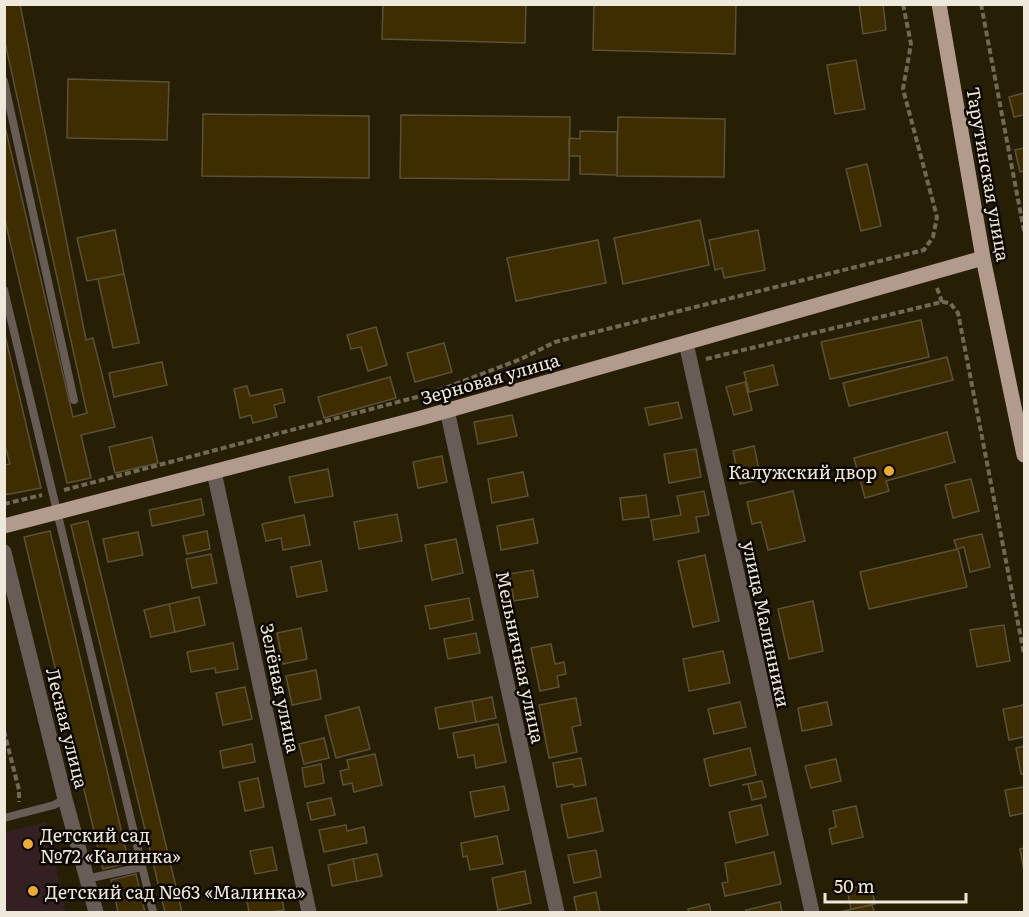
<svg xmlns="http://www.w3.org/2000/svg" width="1029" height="917" viewBox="0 0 1029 917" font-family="Literata,serif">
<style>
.education{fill:#342023}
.building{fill:#3d2d00;stroke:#5b5138;stroke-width:1.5}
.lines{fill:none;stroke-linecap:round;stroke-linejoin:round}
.path{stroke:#716955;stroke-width:4;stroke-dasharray:6 3;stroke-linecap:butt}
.service{stroke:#685c56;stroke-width:8}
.minor{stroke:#685c56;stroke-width:15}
.primary{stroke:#b29a8d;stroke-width:15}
.poi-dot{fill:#eaaa39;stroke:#0d0902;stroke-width:2}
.labels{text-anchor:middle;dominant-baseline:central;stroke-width:5;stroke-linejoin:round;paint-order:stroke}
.street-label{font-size:18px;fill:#efe9db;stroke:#0d0902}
.poi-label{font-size:18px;fill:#efe9db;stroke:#0d0902;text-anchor:start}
</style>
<rect width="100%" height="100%" fill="#271e06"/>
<path class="education" d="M46 822 66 912H5V832Z"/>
<path class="building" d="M4 4H20L86 340 93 338 115 427 81 435 91 478 67 483 4 216V122L73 417 87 413 4 38Z
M383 4H526L525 43 382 39Z
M594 4H736L735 54 593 50Z
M859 4H883L886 30 863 34Z
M856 60 865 109 835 114 827 65Z
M68 79 169 82 167 140 67 138Z
M1024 93V115L1014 117 1009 97Z
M203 114 369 116V178L202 176Z
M401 115 570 117 569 180 400 178Z
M618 117 725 119 724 177 617 176Z
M580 131 617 132V175L580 174V156H569V138L580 139Z
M1024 148V171L1020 172 1015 150Z
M867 164 881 226 861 231 846 169Z
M700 220 709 265 623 284 614 238Z
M115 230 124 274 87 281 77 238Z
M758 230 765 270 724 278 722 268 715 270 709 240Z
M598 240 606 283 516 301 507 258Z
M124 274 139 343 113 348 98 279Z
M921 320 929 357 830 379 821 342Z
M376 327 387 365 368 371 361 347 351 349 347 335Z
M4 331 41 488 4 495V465L10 464 4 442Z
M444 343 452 372 415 382 407 353Z
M947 357 953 380 849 406 843 383Z
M162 362 167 385 114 397 109 373Z
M773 365 778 385 749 392 744 372Z
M390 377 396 398 324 418 318 397Z
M745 382 752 410 734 415 726 387Z
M247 386 250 396 282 389 285 402 274 405 277 417 253 423 251 415 240 418 234 389Z
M678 402 682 418 649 425 645 408Z
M512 415 517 436 478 444 474 422Z
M947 432 955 462 886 481 889 491 865 498 854 458Z
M152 437 158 463 115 473 109 447Z
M754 446 761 479 740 484 733 451Z
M696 449 701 477 669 483 664 454Z
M442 456 447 482 418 488 413 462Z
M328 469 333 496 295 503 289 477Z
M523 472 528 496 492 503 488 479Z
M971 479 979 511 953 518 945 485Z
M704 491 709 515 696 517 699 532 654 540 651 520 681 515 677 496Z
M793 491 805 541 768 550 761 522 752 524 747 502Z
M646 495 649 517 623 520 620 498Z
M201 499 204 515 152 526 149 510Z
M397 514 402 541 359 549 354 522Z
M304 515 310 545 283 550 281 538 266 541 262 524Z
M533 519 538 543 501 550 497 526Z
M88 521 182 912H165L71 525Z
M50 531 129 863 103 869 24 537Z
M207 531 210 549 187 554 183 536Z
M138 532 143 555 108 562 103 539Z
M982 534 990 567 970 572 964 547 957 549 954 540Z
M456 539 463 573 432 580 425 545Z
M958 549 967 587 869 609 860 572Z
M211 554 217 583 192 588 186 559Z
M705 555 719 621 693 627 678 561Z
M321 561 327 591 297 597 291 567Z
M533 570 538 597 514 601 509 574Z
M199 597 205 625 175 632 169 604Z
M469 598 473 620 430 629 425 606Z
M813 601 823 651 789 659 778 609Z
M169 604 175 632 151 637 144 610Z
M1004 625 1010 661 977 667 970 630Z
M301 628 307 659 283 664 277 633Z
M476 633 480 653 448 659 444 639Z
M233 643 238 669 216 673 215 668 191 672 187 652Z
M551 644 555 664 564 662 566 674 557 676 559 687 540 691 531 648Z
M723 651 730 683 689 691 683 659Z
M316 670 321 699 292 705 286 676Z
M245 687 252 719 223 725 216 693Z
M492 697 496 718 476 722 472 701Z
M576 698 581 725 572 727 577 752 549 758 539 705Z
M472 701 476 722 439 729 435 708Z
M740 702 746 727 714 734 708 709Z
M827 702 832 725 802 731 798 708Z
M1024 705V737L1009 740 1003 709Z
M359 707 370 749 336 758 325 716Z
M498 724 506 762 476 768 474 755 458 758 453 733Z
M324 738 329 758 304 764 299 744Z
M252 744 255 762 223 768 220 751Z
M1024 746V774H1021L1016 748Z
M750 748 756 775 710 786 704 759Z
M375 754 382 785 354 792 352 783 343 785 340 771 349 769 347 760Z
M581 758 586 785 574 787 573 784 557 787 553 763Z
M836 759 841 781 811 788 805 766Z
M321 764 324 783 305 787 302 768Z
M258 778 264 807 245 811 239 782Z
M762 781 766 797 752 800 748 784 742 785Z
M504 786 509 810 475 817 470 792Z
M1024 787V813L1010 816 1005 790Z
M331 798 335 815 311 820 307 803Z
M596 798 603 831 568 838 561 805Z
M761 805 768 835 736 843 729 812Z
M856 806 863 837 832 844 829 829 836 827 833 811Z
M346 825 347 831 364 827 367 843 324 852 319 830Z
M497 836 503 864 470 870 467 856 463 857 461 843Z
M272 847 277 870 255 874 250 851Z
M1024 848V871L1020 849Z
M596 850 601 877 574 883 568 855Z
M774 852 781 884 725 896 722 883 728 882 725 863Z
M377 854 382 876 357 881 353 859Z
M353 859 357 881 332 886 328 865Z
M525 871 531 903 498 910 492 878Z
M136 874 145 912H118L111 880Z
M871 884 875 904 851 909 847 889Z
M280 888 284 910 270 912H249L246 895Z
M596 892 600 912H577L574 897Z
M780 902 782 912H746V910Z
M709 904 711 912H689L688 909Z
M872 905 874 912H839Z"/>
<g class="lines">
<path class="path" d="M981 4 1024 231
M937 288 942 302
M706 359 942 302 950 303 958 313 1024 654
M64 490 432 393 521 359 555 342 924 250 933 237 937 217 903 89 911 44 903 4
M4 504 42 495
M4 731 19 790V802"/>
<path class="service" d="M4 81 74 400
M4 290 153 912
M4 818 54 805 65 799
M86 879 142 867"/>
<path class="minor" d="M686 343 812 912
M447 410 557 912
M214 472 309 912
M4 552 65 799 96 912"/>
<path class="primary" d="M939 4 983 258 1024 455
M4 526 421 418 983 258"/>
</g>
<g class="poi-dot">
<circle cx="889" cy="471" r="6"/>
<circle cx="28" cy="844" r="6"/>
<circle cx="33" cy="891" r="6"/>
</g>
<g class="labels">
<g class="street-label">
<text transform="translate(989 174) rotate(80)">Тарутинская улица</text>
<text transform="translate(490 378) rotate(-16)">Зерновая улица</text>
<text transform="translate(767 624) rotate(78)">улица Малинники</text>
<text transform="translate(521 657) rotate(78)">Мельничная улица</text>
<text transform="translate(281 688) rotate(78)">Зелёная улица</text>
<text transform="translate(68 728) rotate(76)">Лесная улица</text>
</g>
<g class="poi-label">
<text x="877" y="471" text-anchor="end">Калужский двор</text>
<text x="40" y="834">Детский сад<tspan x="40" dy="21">№72 «Калинка»</tspan></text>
<text x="45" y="891">Детский сад №63 «Малинка»</text>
</g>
</g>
<rect width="1029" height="917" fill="none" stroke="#efe9db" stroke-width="12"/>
<path d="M825 893v9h141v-9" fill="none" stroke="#efe9db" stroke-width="3"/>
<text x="834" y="893" font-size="18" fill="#efe9db" stroke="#0d0902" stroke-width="4.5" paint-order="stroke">50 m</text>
</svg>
